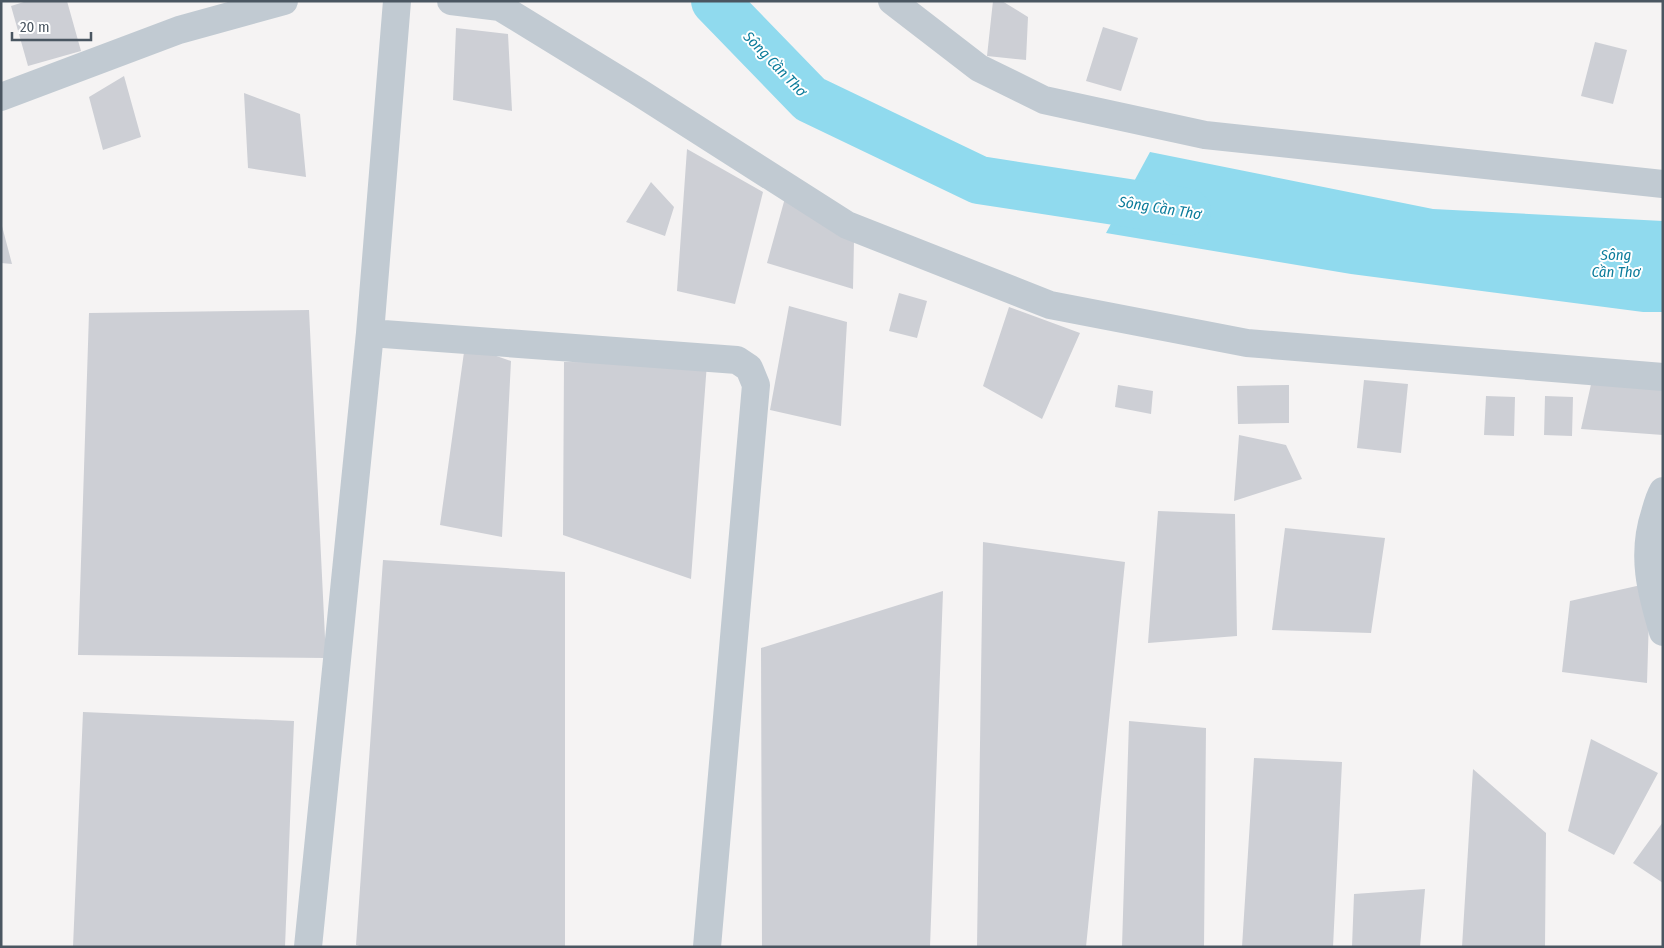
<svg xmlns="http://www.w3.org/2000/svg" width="1664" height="948" viewBox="0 0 1664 948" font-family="'Fira Sans Condensed',sans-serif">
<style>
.water{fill:#90daee}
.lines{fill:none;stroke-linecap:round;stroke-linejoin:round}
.river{stroke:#90daee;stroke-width:48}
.building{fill:#cdcfd5}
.minor{stroke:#c1cad2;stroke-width:28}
.labels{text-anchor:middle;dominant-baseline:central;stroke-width:4;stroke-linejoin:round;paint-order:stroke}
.water-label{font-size:15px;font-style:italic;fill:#0c7c9b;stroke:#fff}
</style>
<rect width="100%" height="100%" fill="#f5f3f3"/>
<path class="water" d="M1150 152 1433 209 1663 221V312H1643L1351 274 1106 233Z"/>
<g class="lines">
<path class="river" d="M715 1 810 99 979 180 1187 212"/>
</g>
<path class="building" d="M27 1H67L81 51 28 66 11 6Z
M993 1H1002L1028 17 1026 60 987 56Z
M1103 27 1138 38 1121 91 1086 81Z
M456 28 508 34 512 111 453 100Z
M1595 42 1627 50 1613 104 1581 96Z
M124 76 141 137 103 150 89 97Z
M244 93 300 114 306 177 248 168Z
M687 149 763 192 735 304 677 291Z
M651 182 674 207 665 236 626 222Z
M785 198 854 241 853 289 767 263Z
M1 226H2L12 264 1 263Z
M899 293 927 301 917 338 889 331Z
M789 306 847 322 841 426 770 410Z
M1009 307 1080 333 1042 419 983 386Z
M309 310 326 658 78 655 89 313Z
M465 345 511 361 502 537 440 525Z
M564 362 707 363 691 579 563 535Z
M1364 380 1408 384 1401 453 1357 448Z
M1592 380 1663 388V435L1581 429Z
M1118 385 1153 391 1151 414 1115 407Z
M1289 385V423L1238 424 1237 386Z
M1486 396 1515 397 1514 436 1484 435Z
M1545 396 1573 397 1572 436 1544 435Z
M1239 435 1286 445 1302 479 1234 501Z
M1158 511 1235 514 1237 636 1148 643Z
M1285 528 1385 538 1371 633 1272 630Z
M983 542 1125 562 1086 947H977Z
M383 560 565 572V947H363L356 945Z
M1650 583 1647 683 1562 672 1570 601Z
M943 591 930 947H762L761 648Z
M83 712 294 721 285 947H73Z
M1129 721 1206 728 1204 947H1122Z
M1591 739 1658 773 1614 855 1568 831Z
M1254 758 1342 762 1333 947H1242Z
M1473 769 1546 833 1545 947H1462Z
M1663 822V883L1633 863Z
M1425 889 1420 947H1352L1354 894Z"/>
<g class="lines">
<path class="minor" d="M397 1 370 333 737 360 749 368 756 385 707 947
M451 1 500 7 637 91 847 225 1050 305 1247 343 1663 377
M892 1 979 68 1044 100 1205 135 1663 184
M1 97 179 30 284 1
M1663 491C1659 498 1657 506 1655 513 1641 555 1651 592 1663 632
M308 947 370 333"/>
</g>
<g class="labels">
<g class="water-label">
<text transform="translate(775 64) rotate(46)">Sông Cần Thơ</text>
<text transform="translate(1160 208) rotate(9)">Sông Cần Thơ</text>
<text x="1616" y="255">Sông<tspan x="1616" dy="17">Cần Thơ</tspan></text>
</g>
</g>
<rect width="1664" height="948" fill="none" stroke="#4a5661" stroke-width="5"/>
<path d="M12 32v8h79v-8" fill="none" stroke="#4a5661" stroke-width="2.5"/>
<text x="20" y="32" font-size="15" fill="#4a5661" stroke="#ffffff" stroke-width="4" paint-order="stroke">20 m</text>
</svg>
